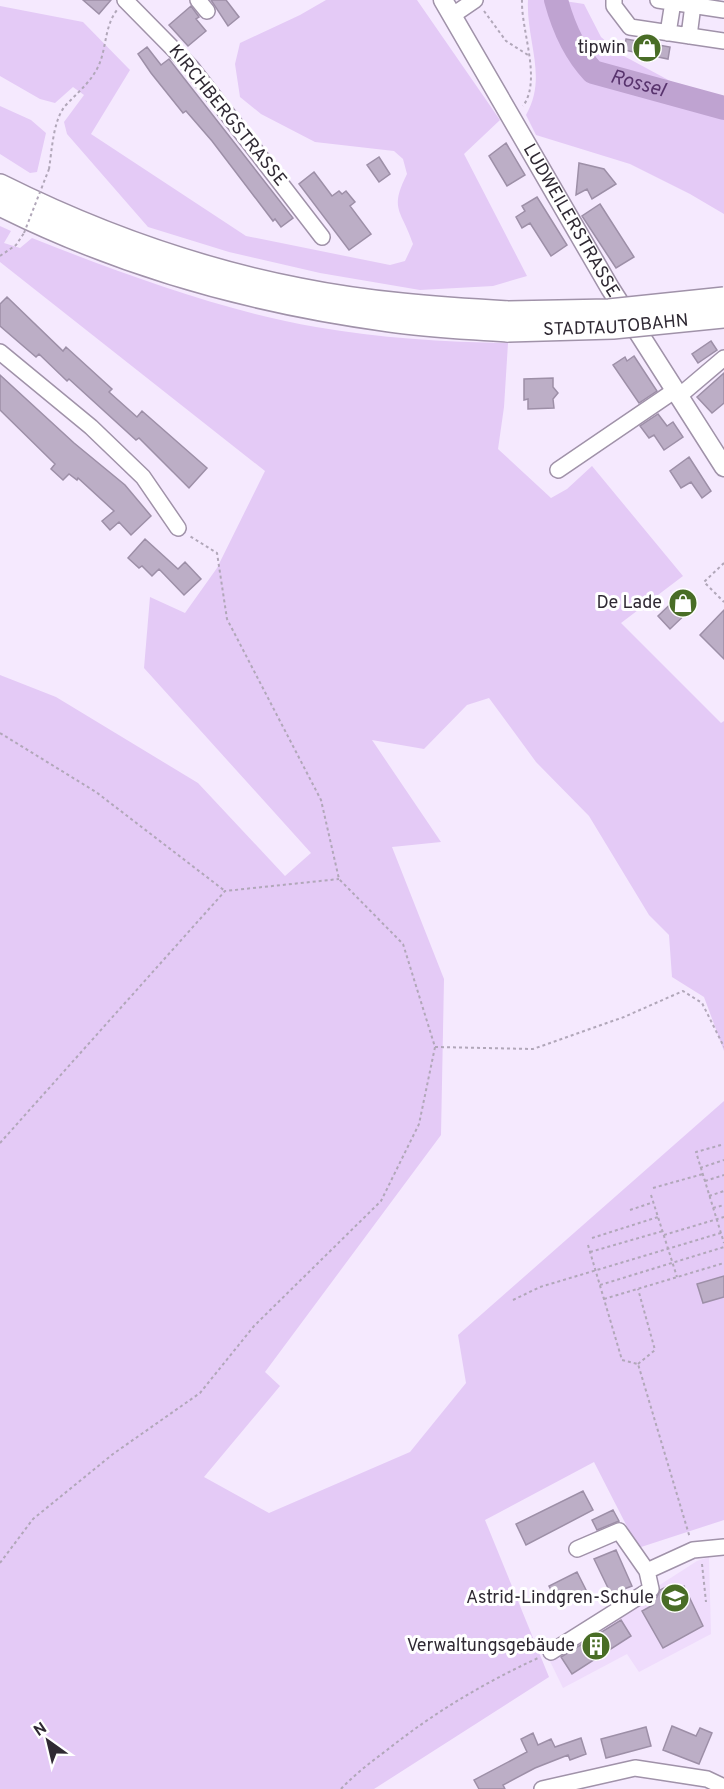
<svg xmlns="http://www.w3.org/2000/svg" width="724" height="1789" viewBox="0 0 724 1789" font-family="Overpass,sans-serif">
<style>
.built{fill:#efdcfc}
.green{fill:#e4caf6}
.lines{fill:none;stroke-linecap:round;stroke-linejoin:round}
.river{stroke:#bfa3d1;stroke-width:24}
.building{fill:#bcaec6;stroke:#9d8fa7;stroke-width:1.5}
.minor-casing{stroke:#a092a9;stroke-width:18}
.major-casing{stroke:#a092a9;stroke-width:21}
.highway-casing{stroke:#a092a9;stroke-width:24}
.path{stroke:#b1a7b9;stroke-width:2;stroke-dasharray:3 3;stroke-linecap:butt}
.minor{stroke:#fff;stroke-width:15}
.major{stroke:#fff;stroke-width:18}
.highway{stroke:#fff;stroke-width:21}
.highway-bridge-casing{stroke:#a092a9;stroke-width:24;stroke-linecap:butt}
.path-bridge{stroke:#b1a7b9;stroke-width:2;stroke-dasharray:3 3;stroke-linecap:butt}
.highway-bridge{stroke:#fff;stroke-width:21}
.labels{text-anchor:middle;dominant-baseline:central;stroke-width:6;stroke-linejoin:round;paint-order:stroke}
.poi-label{font-size:18px;fill:#2f2933;stroke:#fff;text-anchor:end}
.street-label{font-size:18px;fill:#2f2933;stroke:#fff}
.water-label{font-size:20px;font-style:italic;fill:#58336d;stroke:#fff}
</style>
<rect width="100%" height="100%" fill="#f5e9fe"/>
<path class="built" d="M709 1557 711 1634 639 1672 627 1654 563 1688 548 1657 697 1561Z"/>
<path class="green" d="M326 0H417L500 120 464 154 527 276 493 286 420 290 320 273 229 252 148 227 67 134 64 122 84 95 73 87 55 103 40 99 0 76V6L83 22 130 70 91 134 246 236 390 265 405 261 413 244C401 209 389 210 407 174L403 159 394 151 315 142 261 114 240 97 235 64 240 43 300 15Z
M528 0H558L584 4 601 37 622 55 724 110V214L690 194 630 164 536 135 526 115C548 77 526 41 528 0Z
M0 106 31 120 46 133 37 172 30 173 0 154Z
M0 226 11 231 4 243 20 248 32 238C120 273 223 311 316 327 379 338 444 342 508 343L504 407 498 449 551 498 567 489 592 466 683 576 621 623 721 723 724 721V1051L704 997 672 977 669 935 649 915 589 816 536 762 489 698 467 705 424 749 372 740 441 842 392 847 444 979 441 1135 265 1372 280 1386 204 1477 269 1513 410 1452 466 1383 458 1335 724 1101V1520L638 1548 594 1462 485 1520 549 1677 374 1789H0V675L56 697 198 783 285 876 311 853 144 668 150 597 185 613 217 568 265 471 0 262Z"/>
<g class="lines">
<path class="river" id="s1" d="M556 0C563 26 575 53 593 72L724 108"/>
</g>
<path class="building" d="M83 0H111L99 14Z
M211 0H226L239 17 228 26Z
M191 6 199 17 196 19 206 31 188 46 169 25Z
M626 39 670 47 668 59 624 50Z
M147 47 161 65 169 59 293 218 281 227 275 219 273 221 212 141 186 111 183 113 151 73 138 54Z
M506 143 525 175 507 186 489 156Z
M379 157 390 174 379 182 367 165Z
M579 163 604 169 616 184 592 199 587 189 576 195Z
M314 172 332 196 339 191 342 194 346 191 355 202 350 206 371 234 349 250 299 184Z
M537 197 567 245 551 256 530 223 522 228 516 217 525 211 522 206Z
M600 204 634 257 616 268 582 216Z
M7 297 63 351 66 347 112 389 109 392 137 417 142 411 207 468 189 488 139 438 136 440 69 379 67 381 39 354 36 357 0 326V304Z
M711 341 717 350 698 363 692 354Z
M634 356 657 391 639 403 613 365 625 357 627 361Z
M724 373V403L712 413 697 397Z
M0 375 74 443 125 485 151 516 131 535 119 522 110 530 102 521 114 511 78 478 77 480 69 474 63 480 51 469 55 464 0 410Z
M553 378V387L558 393 553 399 554 408 528 409V399L524 400V379Z
M658 414 667 426 673 422 683 437 664 450 654 435 649 438 640 426Z
M689 457 711 491 702 498 691 482 681 488 670 471Z
M145 539 178 569 185 562 201 579 184 595 159 569 152 576 142 566 139 568 128 558Z
M684 591 696 604 670 629 658 616Z
M724 610V659L700 635Z
M724 1276V1297L703 1303 697 1284Z
M583 1491 593 1510 526 1545 516 1524Z
M613 1510 619 1521 597 1530 592 1520Z
M616 1550 632 1586 611 1594 594 1559Z
M577 1572 587 1592 559 1605 549 1586Z
M684 1586 703 1626 663 1648 642 1611 653 1605 651 1601 657 1597 660 1590 666 1587 674 1592Z
M621 1620 631 1636 572 1674 561 1657Z
M672 1726 696 1736 700 1728 712 1733 699 1764 663 1750Z
M646 1727 651 1746 606 1758 601 1739Z
M533 1733 538 1745 551 1739 555 1747 581 1738 586 1754 570 1760 568 1755 535 1768 503 1785 505 1789H479L474 1780 527 1752 521 1739Z"/>
<g class="lines">
<g class="minor-casing">
<path id="minor" d="M125 0 191 67 322 237
M198 0 207 11
M614 0V6L630 27 724 41
M658 0 724 10
M453 15 475 0
M668 33 673 2
M689 36 693 5
M0 352 91 427 143 477 178 528
M678 397 724 358
M558 470 674 391
M577 1549 619 1531 647 1571 693 1550 724 1547
M551 1652 651 1589 647 1571
M542 1789 635 1768 707 1779 724 1787"/>
</g>
<g class="major-casing">
<g id="major">
<path id="s2" d="M443 0 610 288 724 467"/>
</g>
</g>
<g class="highway-casing">
<path id="highway" d="M0 185C94 232 197 269 300 289 369 303 439 308 508 312
M0 205C122 266 255 303 390 321 429 327 469 328 508 331"/>
</g>
<path class="path" d="M522 0C521 31 542 80 523 106
M484 11 506 41 528 55
M49 169C52 150 53 121 65 106 77 93 90 83 98 67 107 48 104 27 117 10
M0 256 16 245 24 233
M724 563 704 582 724 602
M0 733 96 792 225 891
M435 1047 533 1049 624 1017 683 991 702 1003 724 1047
M0 1143 225 891 339 879
M721 1145 696 1152 724 1243
M700 1168 724 1160
M705 1181 724 1175
M653 1188 703 1174
M651 1195 677 1277
M709 1196 724 1191
M713 1208 724 1205
M630 1210 654 1202
M664 1235 724 1217
M592 1238 658 1217
M588 1245 622 1360 638 1364 690 1538
M590 1252 663 1231
M600 1285 724 1247
M604 1299 724 1263
M513 1300 540 1287 724 1232
M638 1364 655 1350 638 1289
M0 1563 33 1519 113 1454 200 1393 254 1326 381 1201 419 1124 435 1047 403 944 339 879 321 800 227 619 217 553 188 535
M702 1564 706 1602
M341 1789C355 1774 371 1762 387 1750 435 1712 482 1684 538 1658"/>
<use href="#minor" class="minor"/>
<use href="#major" class="major"/>
<use href="#highway" class="highway"/>
<g class="highway-bridge-casing">
<g id="highway-bridge">
<path d="M508 312 609 310 724 298"/>
<path id="s3" d="M508 331 613 328 724 317"/>
</g>
</g>
<path class="path-bridge" d="M24 233 49 169"/>
<use href="#highway-bridge" class="highway-bridge"/>
</g>
<defs>
<g id="shop-disc" transform="scale(1.5)"><circle r="9.5" fill="#496d26" stroke="#fff"/><path d="M-5-2.5h2.3a2.7 3.5 0 0 1 5.4 0H5L5.5 6h-11ZM-1.5-2.5h3a1.5 2.3 0 0 0-3 0Z" fill="#fff"/></g>
<g id="school-disc" transform="scale(1.5)"><circle r="9.5" fill="#496d26" stroke="#fff"/><path d="M0-5L7-2L0 1L-7-2ZM-4 1L0 2.5L4 1V4Q0 6-4 4Z" fill="#fff"/></g>
<g id="building-disc" transform="scale(1.5)"><circle r="9.5" fill="#496d26" stroke="#fff"/><path d="M-4-6H4V6H1V3H-1V6H-4ZM-2.5-4.3h1.7v1.8h-1.7ZM.8-4.3h1.7v1.8H.8ZM-2.5-1h1.7V.8h-1.7ZM.8-1h1.7V.8H.8Z" fill="#fff"/></g>
</defs>
<g fill-rule="evenodd">
<use href="#shop-disc" x="647" y="48"/>
<use href="#shop-disc" x="683" y="603"/>
<use href="#school-disc" x="675" y="1598"/>
<use href="#building-disc" x="596" y="1646"/>
</g>
<g class="labels">
<g class="poi-label">
<text x="626" y="48">tipwin</text>
<text x="662" y="603">De Lade</text>
<text x="654" y="1598">Astrid-Lindgren-Schule</text>
<text x="575" y="1646">Verwaltungsgebäude</text>
</g>
<g class="street-label">
<text transform="translate(227 116) rotate(51)">KIRCHBERGSTRASSE</text>
<text stroke="none"><textPath href="#s2" startOffset="255">LUDWEILERSTRASSE</textPath></text>
<text stroke="none"><textPath href="#s3" startOffset="108">STADTAUTOBAHN</textPath></text>
</g>
<g class="water-label">
<text stroke="none"><textPath href="#s1" startOffset="128">Rossel</textPath></text>
</g>
</g>
<g transform="translate(48 1741) rotate(326)" stroke="#ffffff" stroke-width="4.5" paint-order="stroke">
<path d="M0-4.5L10 22L0 15L-10 22Z" fill="#2f2933"/>
<text y="-9" font-size="16" font-weight="bold" text-anchor="middle" fill="#2f2933">N</text>
</g>
</svg>
